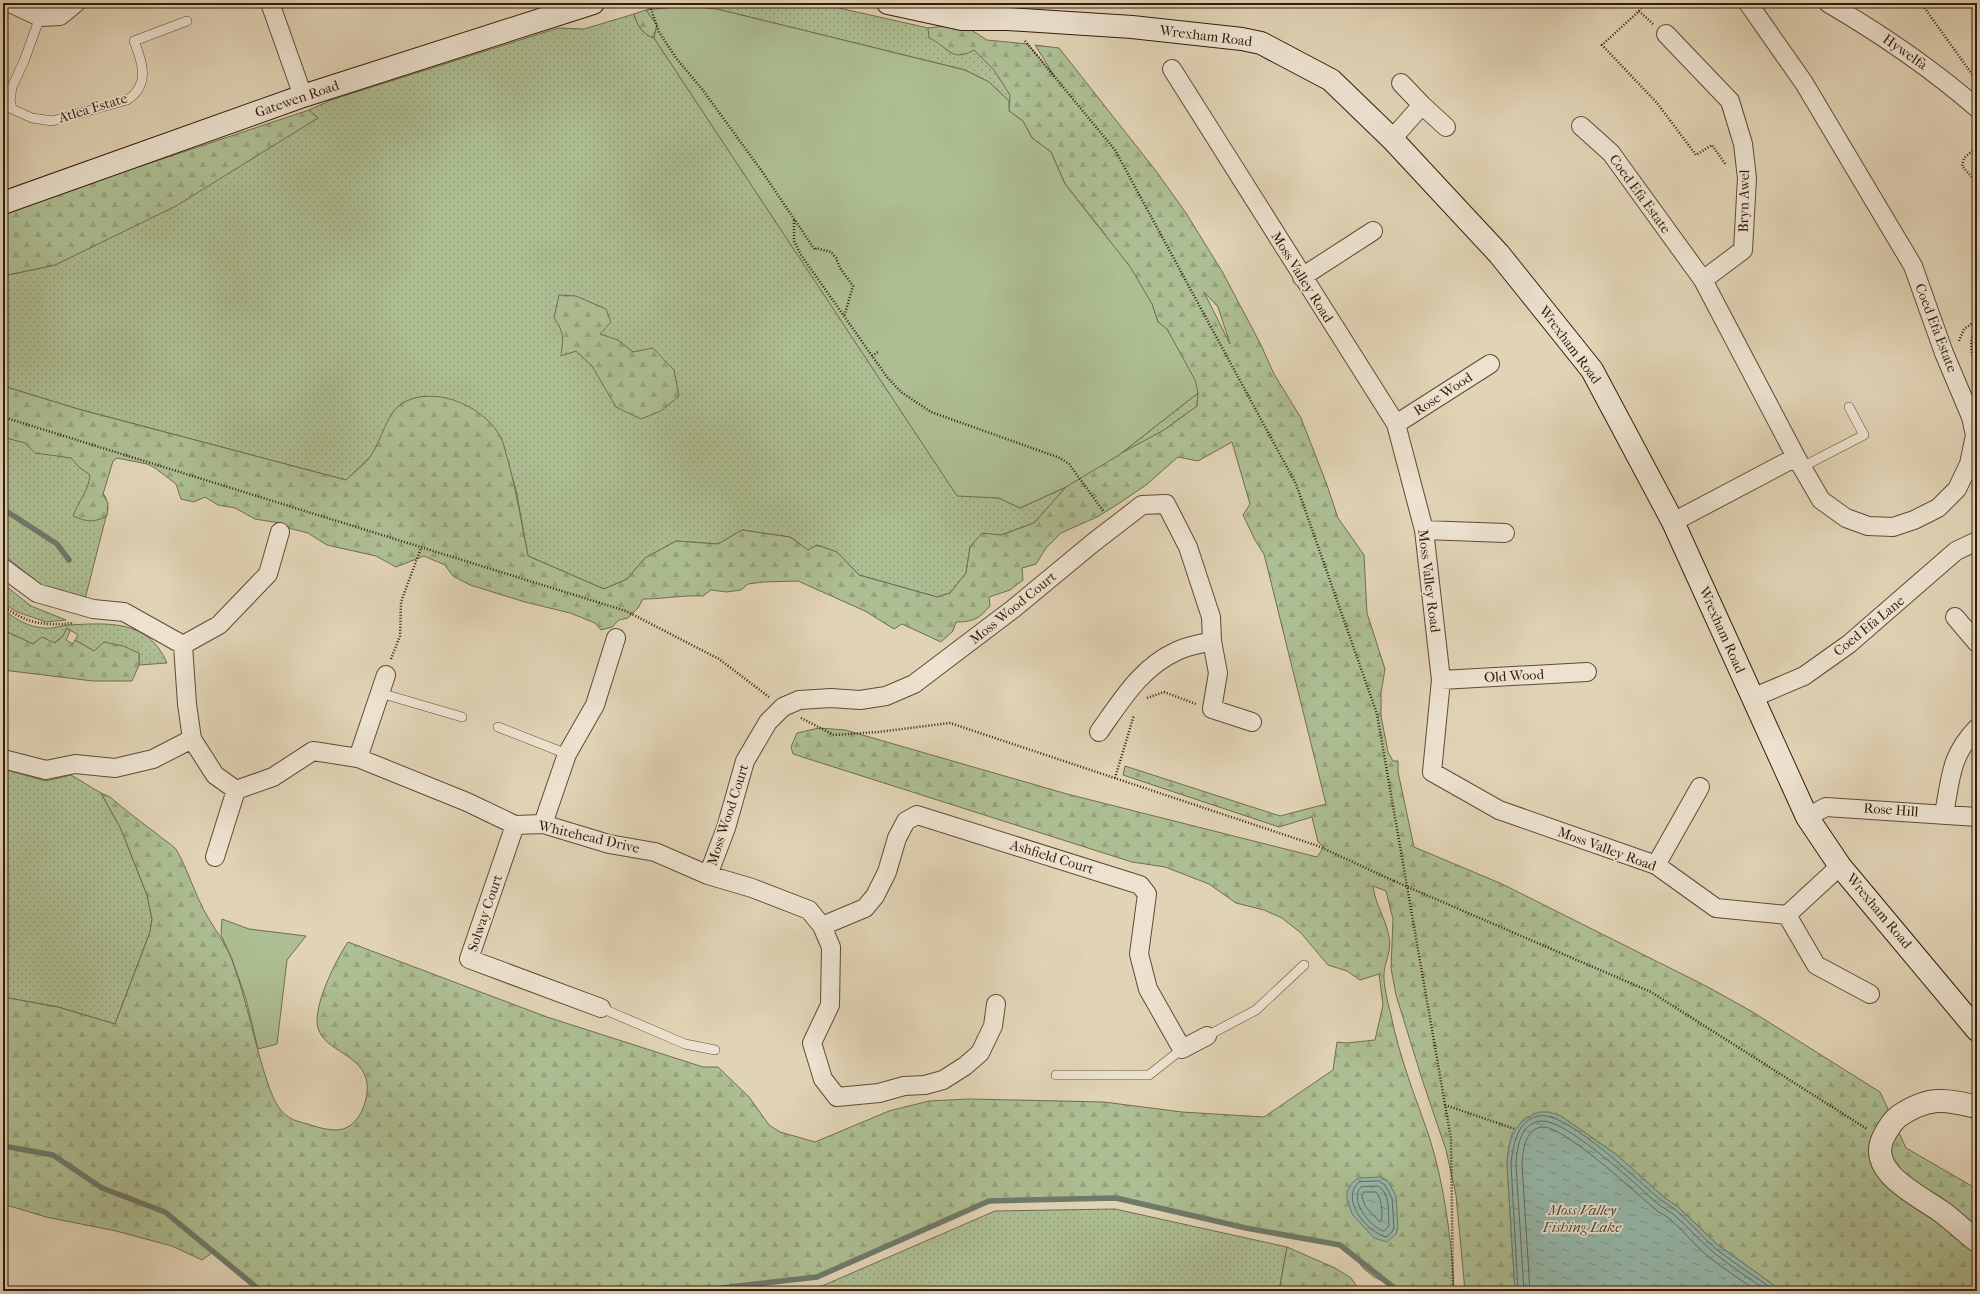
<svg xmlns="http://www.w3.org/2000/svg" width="1980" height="1294" viewBox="0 0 1980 1294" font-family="'IM FELL French Canon',serif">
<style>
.grass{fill:url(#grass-dots);stroke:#716d4e}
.forest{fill:url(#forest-firs);stroke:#716d4e;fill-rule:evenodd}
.park{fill:#adbe92;stroke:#716d4e}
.water{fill:url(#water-ripples);stroke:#6f7a6a}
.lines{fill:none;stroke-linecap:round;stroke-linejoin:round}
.shore{stroke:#656a5a;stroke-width:1}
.stream{stroke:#6f7a6a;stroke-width:5.5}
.service-casing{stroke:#604a36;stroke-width:10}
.minor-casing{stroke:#604a36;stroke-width:20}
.tertiary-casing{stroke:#604a36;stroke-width:24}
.secondary-casing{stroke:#351c0b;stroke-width:24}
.path{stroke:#351c0b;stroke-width:2.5;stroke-dasharray:1 2;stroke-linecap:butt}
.service{stroke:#ece2cf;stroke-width:9}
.minor{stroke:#ece2cf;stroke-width:18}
.tertiary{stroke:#ece2cf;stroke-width:22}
.secondary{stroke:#ece2cf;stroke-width:22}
.path-bridge{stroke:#351c0b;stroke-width:2.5;stroke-dasharray:1 2;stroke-linecap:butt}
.labels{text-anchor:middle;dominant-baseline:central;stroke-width:3.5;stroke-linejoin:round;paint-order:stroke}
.street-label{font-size:14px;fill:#351c0b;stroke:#ece2cf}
.water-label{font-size:15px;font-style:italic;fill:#524b3b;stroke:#ece2cf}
</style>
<defs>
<pattern id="grass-dots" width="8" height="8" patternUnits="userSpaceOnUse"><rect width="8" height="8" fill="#adbe92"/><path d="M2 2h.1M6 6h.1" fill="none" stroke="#95a37d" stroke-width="1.8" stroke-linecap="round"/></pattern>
<pattern id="forest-firs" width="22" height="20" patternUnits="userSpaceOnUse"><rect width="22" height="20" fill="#adbe92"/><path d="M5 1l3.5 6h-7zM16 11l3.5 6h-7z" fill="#95a37d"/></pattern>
<pattern id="water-ripples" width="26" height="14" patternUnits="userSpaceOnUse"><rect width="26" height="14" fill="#95b8aa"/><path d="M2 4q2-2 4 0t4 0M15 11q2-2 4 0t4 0" fill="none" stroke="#7a9589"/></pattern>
</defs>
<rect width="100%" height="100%" fill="#e1d3b5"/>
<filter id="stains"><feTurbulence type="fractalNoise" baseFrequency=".005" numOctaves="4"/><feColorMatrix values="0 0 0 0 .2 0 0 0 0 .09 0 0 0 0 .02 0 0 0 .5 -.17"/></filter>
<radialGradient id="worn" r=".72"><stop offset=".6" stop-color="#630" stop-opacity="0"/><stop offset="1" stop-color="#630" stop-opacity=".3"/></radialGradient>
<path class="grass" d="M663 3H817L928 28 975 43 1029 106 1009 101 989 82 965 70 717 9 686 6 646 10Z
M634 14C637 25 643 35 654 38L957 495 999 498 1020 508 1066 487 1034 523 1001 535 982 534 970 547 966 573 950 593 937 597 859 575 837 552 817 545 808 550 790 537 742 530 718 544 676 541 645 558 627 579 604 589 528 556 516 490 501 439 425 396 412 399 401 404 371 456 346 480 78 409 3 386V276L55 265 317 118 309 110 331 100 558 28 584 29Z
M1198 393 1197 406 1164 430 1119 455Z
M3 423 105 457 97 484 106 498 108 509 85 599 43 587 3 554Z
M7 587 31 606 66 620 46 622 17 612 3 603V589Z
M3 609C15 619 28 627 44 628 51 629 60 626 68 625 109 623 148 619 167 663L139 665V653L94 651 75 640 78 635 67 628 63 636 54 643 33 644 3 630Z
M3 769 46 781 71 775 101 793 121 829 147 895 152 919 150 932 115 1024 58 1007 3 997Z
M1115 1209 1287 1247 1279 1291H775L822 1286 995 1211Z"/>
<path class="forest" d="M646 10 657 25 654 38C643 35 637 25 634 14Z
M962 24 987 40 1028 44 1055 77 1035 45 1059 48 1156 171 1186 213 1223 273 1261 345 1274 374 1301 418 1327 485 1338 518 1364 555 1367 613 1385 669 1381 693V716L1388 752 1393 761H1398V772L1414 847 1502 884 1706 986 1751 1011 1880 1092 1906 1148 1977 1189V1291H1782L1718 1245 1678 1207 1665 1198 1617 1155 1561 1116 1526 1117C1510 1134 1509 1141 1507 1164L1515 1291H1465L1456 1195 1446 1150 1422 1079 1396 995 1391 968 1393 919 1386 891 1373 886C1375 904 1386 919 1389 937 1392 950 1385 961 1384 973 1383 983 1388 1004 1391 1015 1399 1056 1415 1096 1429 1136 1444 1183 1452 1241 1454 1291H1403L1374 1277 1364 1269 1350 1252 1340 1245 1309 1238 1258 1231 1116 1198 989 1201 817 1277 695 1291H260L213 1252 202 1260 172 1246 116 1231 46 1217 3 1204V997L58 1007 115 1024 150 932 152 919 147 895 121 829 101 793 110 797C125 810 141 822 157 834 162 839 170 843 175 848 182 857 194 890 200 902 209 923 224 939 232 960 247 1000 254 1043 268 1084 274 1100 279 1115 297 1121 309 1124 323 1130 336 1130 358 1130 369 1102 367 1083 363 1054 325 1052 318 1028 312 1007 336 960 348 942L547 1017 703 1067H718L749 1097 769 1125 780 1132 815 1142 889 1111 929 1101 969 1099 1104 1102 1182 1112 1264 1117 1333 1070 1337 1042 1347 1043 1375 1040 1383 1005 1379 974 1360 980 1347 971 1328 965 1301 933 1282 918 1264 910 1236 903 1209 884 1165 867 1132 862 793 754 791 747 797 733 819 728 845 730 1067 794 1317 857 1324 847 1318 842 1312 817 1279 827 1123 775 1125 766 1280 816 1326 804 1264 554 1255 540 1243 515 1250 504 1232 442 1198 461 1178 457 1146 485 1118 504 1097 517 1061 533 1046 548 1036 564 1022 568 1023 580 1010 590 989 597 990 606C979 619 973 622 956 622L953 631 941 642 902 624 894 629 865 611 798 581 763 582 748 584 741 590 727 592 711 590 703 596C682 595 664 599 643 599L638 608 628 618 619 620 612 627 601 630 595 623 570 613 525 602 470 585 453 576 445 565 424 556 396 567 376 556 327 545 308 533 292 529 280 523 255 519 235 508 218 505 205 497 194 502 181 499 176 484 155 468 147 464 117 458 113 461 103 494 108 503 107 516C92 523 88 522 73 516 78 502 89 490 90 475L79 467 71 458 35 453 25 443 6 438 3 434V386L78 409 346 480C354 472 366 464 372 454 381 440 387 414 400 405 413 395 432 395 446 398 468 403 491 418 501 438 505 446 506 456 509 464 517 495 522 525 528 556L604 589 627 579 645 558 676 541 718 544 742 530 790 537 808 550 817 545 837 552 859 575 937 597 950 593 966 573 970 547 982 533 1001 535 1034 523 1066 487 1094 468 1164 430 1197 406 1198 393 1167 329 1158 322 1152 304 1104 233 1065 184 1051 152 1032 138 1023 121 1009 111 1010 95 994 70 974 50C951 63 949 47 929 38L928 28ZM1204 292 1218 307 1230 344Z
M309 110 318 118 176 206 55 265 3 276V212Z
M559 295 576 296 606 309 611 322 600 334 618 340 633 352 653 348 674 370 679 396 661 411 641 419 616 407 592 366 576 351 561 356C563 338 565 334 554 318Z
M67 628 70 631 66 640 73 644 75 640 94 651 104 642 123 646 139 653V665L132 681H93L3 670V630L33 644 42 637 55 643 63 636Z
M1287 1247 1335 1268 1351 1278 1360 1291H1279Z"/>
<path class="park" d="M686 6 717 9 965 70 989 82 1009 101V111L1023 121 1032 138 1051 152 1065 184 1131 268 1152 304 1158 322 1167 329 1195 380 1198 393 1119 455 1066 487 1020 508 999 498 957 496 654 38 657 25 646 10Z
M222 919 249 929 306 936 287 960 277 1044 258 1049 246 999 232 959 221 935Z"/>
<path class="water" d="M1539 1112H1549L1561 1116 1617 1155 1665 1198 1678 1207 1718 1245 1782 1291H1515L1507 1164C1509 1137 1513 1123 1539 1112Z
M1381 1177 1388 1181 1396 1196 1398 1228 1396 1234 1387 1242 1374 1238 1352 1214 1347 1199V1191L1352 1183 1358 1178Z"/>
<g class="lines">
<path class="shore" d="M1379 1181 1385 1185 1392 1198 1394 1227 1392 1232 1386 1237C1367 1232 1339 1199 1359 1182Z
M1378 1186C1391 1193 1388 1214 1389 1226L1384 1231C1371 1228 1348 1200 1361 1187Z
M1364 1192H1376C1382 1198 1383 1213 1381 1221H1379L1365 1206 1362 1197Z
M1518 1291 1511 1164C1513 1145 1517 1120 1539 1116 1566 1110 1640 1183 1662 1201 1667 1204 1672 1207 1677 1211 1691 1223 1702 1237 1716 1249 1735 1264 1756 1277 1775 1291
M1524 1291 1516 1164C1517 1148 1520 1123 1541 1121 1565 1118 1639 1187 1658 1204 1663 1208 1669 1211 1673 1214 1687 1226 1699 1240 1713 1252 1730 1266 1749 1278 1767 1291
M1530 1291 1522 1164C1523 1150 1525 1129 1542 1127 1562 1124 1637 1194 1655 1209 1659 1213 1665 1215 1670 1219 1684 1231 1695 1246 1709 1257 1724 1269 1741 1280 1757 1291"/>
<path class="stream" d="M3 509 57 544 69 560
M3 1146 53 1155 102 1188 165 1212 261 1291
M695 1291 817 1277 989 1201 1116 1198 1246 1228 1340 1245 1398 1291"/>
<g class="service-casing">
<path id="service" d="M3 105 32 118 52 121 127 100C150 85 143 63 134 41L187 21
M12 109 10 100 12 87 24 61 40 17
M1802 467 1864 435 1849 407
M380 693 462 717
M498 727 567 754
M601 1008 685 1044 715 1050
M1207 1036 1256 1010 1304 965
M1056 1075H1149L1182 1049"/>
</g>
<g class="minor-casing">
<path id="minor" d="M10 3 40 17 60 16 76 3
M270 3 303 96
M1828 3C1881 34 1931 68 1977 108
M1666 34 1730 101 1743 144 1747 178 1743 250 1703 280
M1172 69 1396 424 1424 530 1441 680 1432 772 1499 810 1656 865 1716 908 1787 915
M1401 83 1422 105
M1581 126 1611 153 1703 280 1796 457 1821 500 1846 518 1868 526 1893 527 1914 520 1938 508 1957 489 1969 464 1975 435 1971 417 1944 353 1913 266 1804 83 1748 3
M1392 139 1422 105 1446 127
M1302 277 1373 231
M1396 424 1490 364
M1673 522 1796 457
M1424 530 1505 533
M3 568 37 593 93 609 124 612 183 645 187 704 192 739 215 775 236 790 273 777 313 751 358 758 467 802 515 825 543 824 609 844 655 852 708 875 752 888 809 910 822 926 831 947 830 1005 812 1043 823 1079 837 1097 879 1093 904 1086 925 1085 943 1080 965 1066 980 1053 993 1026 996 1004
M1955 617 1977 643
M183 645 219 625 268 574 280 532
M1441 680 1587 672
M1752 698 1804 676 1849 644 1956 551 1977 541
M1099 732C1121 701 1141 667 1177 651 1187 646 1201 644 1212 641
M358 758 386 675
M3 759 46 770 75 764 115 768 153 759 192 739
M1944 814C1951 777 1950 756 1977 728
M1807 817 1826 807 1977 817
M543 824 567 754 595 705 616 638
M515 825 469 959 601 1008
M215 857 236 790
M1656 865 1700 787
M1840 866 1787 915 1816 965 1870 994
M708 875 726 828 745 761 768 722 783 707 799 700 831 698 860 700 886 696 914 684 1013 609 1094 542 1142 505 1166 504 1188 547 1211 617 1212 641 1218 673 1212 709 1252 722
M822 926 865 908 875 896 887 872 897 838 906 821 917 815 1140 885 1147 894 1139 954 1148 989 1182 1049 1207 1036"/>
</g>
<g class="tertiary-casing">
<path id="tertiary" d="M1977 1107C1944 1099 1929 1096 1899 1116 1892 1121 1887 1130 1883 1138 1867 1173 1920 1196 1942 1212 1954 1221 1965 1232 1977 1241"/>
</g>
<g class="secondary-casing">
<path id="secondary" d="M888 3 962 19H1008L1132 27 1242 39 1261 43 1331 80 1392 139 1499 254 1592 370 1673 522 1807 817 1840 866 1977 1030
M3 203 303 96 593 3"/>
</g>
<path class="path" d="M649 3 659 32 676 58 702 89 761 170 815 250 816 248 831 252 836 258 840 268 853 286 844 317
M1921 3 1974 77
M1639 11 1643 3
M1653 24 1639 11 1602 45 1657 103 1696 155 1712 145 1726 165
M1025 41 1115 150 1296 484 1377 714 1451 1139 1453 1291
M1977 147 1964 158 1962 166 1977 183
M794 220V241L801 255 887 377 901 392 931 412 1060 458 1069 464 1104 512
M1977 326C1967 342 1972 354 1977 372
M1959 341 1964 329 1977 320
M872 356 879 351
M3 417 626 611 719 659 769 697
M3 606C28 624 43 626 74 623
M391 659 400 636 401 602 421 548
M1147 698 1164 692 1196 704
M801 718 834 735 878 732 950 723 1318 846 1394 881
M1115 778 1134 715
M1424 894 1651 992 1867 1129
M1445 1105 1515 1129"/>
<use href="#service" class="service"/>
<use href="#minor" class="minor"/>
<use href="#tertiary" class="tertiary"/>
<use href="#secondary" class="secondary"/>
<path class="path-bridge" d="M1394 881 1424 894"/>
</g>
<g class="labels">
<g class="street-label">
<text transform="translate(1206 36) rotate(7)">Wrexham Road</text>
<text transform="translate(1905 52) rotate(35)">Hywelfa</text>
<text transform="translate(297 99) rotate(-19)">Gatewen Road</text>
<text transform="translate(93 108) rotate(-17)">Atlea Estate</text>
<text transform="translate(1640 194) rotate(54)">Coed Efa Estate</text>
<text transform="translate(1744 201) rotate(-89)">Bryn Awel</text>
<text transform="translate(1302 277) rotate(58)">Moss Valley Road</text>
<text transform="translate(1936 328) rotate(69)">Coed Efa Estate</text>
<text transform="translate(1570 345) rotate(53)">Wrexham Road</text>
<text transform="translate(1443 394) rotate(-33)">Rose Wood</text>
<text transform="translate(1429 581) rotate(83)">Moss Valley Road</text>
<text transform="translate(1013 608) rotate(-39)">Moss Wood Court</text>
<text transform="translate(1869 626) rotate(-39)">Coed Efa Lane</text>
<text transform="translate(1722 630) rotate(66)">Wrexham Road</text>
<text transform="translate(1514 676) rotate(-3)">Old Wood</text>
<text transform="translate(1891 810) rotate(4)">Rose Hill</text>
<text transform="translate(728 815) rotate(-72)">Moss Wood Court</text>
<text transform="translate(589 837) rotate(13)">Whitehead Drive</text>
<text transform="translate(1607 849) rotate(20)">Moss Valley Road</text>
<text transform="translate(1052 857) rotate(17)">Ashfield Court</text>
<text transform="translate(1879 911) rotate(50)">Wrexham Road</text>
<text transform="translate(485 913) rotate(-71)">Solway Court</text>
</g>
<g class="water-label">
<text x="1582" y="1210">Moss Valley<tspan x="1582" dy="17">Fishing Lake</tspan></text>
</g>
</g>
<rect width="1980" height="1294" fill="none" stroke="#e1d3b5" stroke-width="16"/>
<rect x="4" y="4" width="1972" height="1286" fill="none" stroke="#351c0b" stroke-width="2"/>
<rect x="8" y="8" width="1964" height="1278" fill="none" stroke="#351c0b"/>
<rect width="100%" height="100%" filter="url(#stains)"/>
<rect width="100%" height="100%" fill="url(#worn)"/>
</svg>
